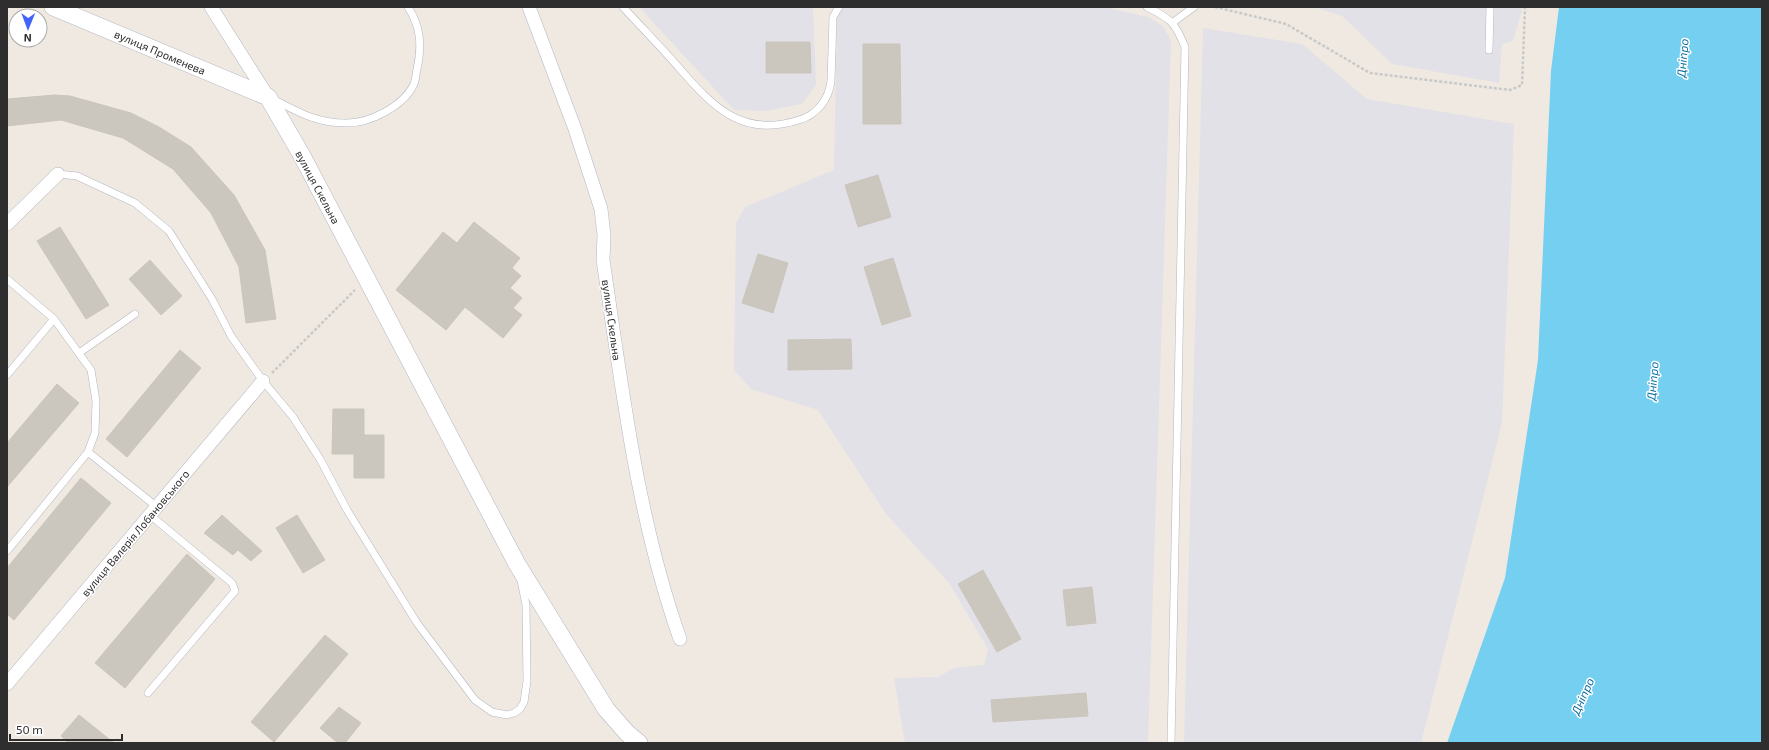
<svg xmlns="http://www.w3.org/2000/svg" width="1769" height="750" viewBox="0 0 1769 750" font-family="'Exo 2',sans-serif">
<style>
.industrial{fill:#e3e1e8}
.water{fill:#75cff0}
.building{fill:#cbc7bf;stroke:#cbc5ba}
.lines{fill:none;stroke-linecap:round;stroke-linejoin:round}
.service-casing{stroke:#b4b7c1;stroke-width:8}
.minor-casing{stroke:#b4b7c1;stroke-width:14}
.tertiary-casing{stroke:#b4b7c1;stroke-width:18}
.path{stroke:#c9c9c9;stroke-width:2.5;stroke-dasharray:3 2;stroke-linecap:butt}
.service{stroke:#fff;stroke-width:7}
.minor{stroke:#fff;stroke-width:13}
.tertiary{stroke:#fff;stroke-width:17}
.labels{text-anchor:middle;dominant-baseline:central;stroke-width:3;stroke-linejoin:round;paint-order:stroke}
.street-label{font-size:11px;fill:#2e2e2e;stroke:#fff}
.water-label{font-size:12px;font-style:italic;fill:#0d6fa3;stroke:#fff}
</style>
<rect width="100%" height="100%" fill="#efe9e1"/>
<path class="industrial" d="M639 7H813L816 85 802 104 766 111 734 110Z
M841 7H1104L1148 17 1163 26 1171 41 1148 743H905L894 678 938 677 954 668 984 665 988 649 949 583 886 514 818 410 751 389 734 370 736 223 745 207 834 170 837 15Z
M1314 7H1523L1513 41 1502 44 1499 83 1392 64 1342 16Z
M1203 28 1302 44 1367 99 1514 124 1502 423 1421 743H1184Z"/>
<path class="water" d="M1559 7H1762V743H1447L1505 578 1538 360 1551 71Z"/>
<path class="building" d="M766 42H810L811 73H766Z
M863 44H900L901 124H863Z
M55 95 70 96 131 113 159 127 191 147 234 195 265 250 276 319 246 323 239 267 211 213 173 169 123 138 61 120 7 126V99Z
M878 175 891 217 858 227 845 185Z
M474 222 520 258 512 268 521 276 510 288 522 298 513 308 522 315 503 338 465 307 446 330 396 290 443 232 457 243Z
M60 227 109 305 86 319 37 241Z
M758 254 788 263 773 313 742 303Z
M893 258 911 316 882 325 864 267Z
M150 260 182 296 161 315 129 279Z
M851 339 852 369 788 370V340Z
M180 350 201 368 127 457 106 439Z
M57 384 79 403 7 487V443Z
M333 409H364V435H384V478H354V454H332Z
M81 478 111 503 14 620 7 614V568Z
M222 515 262 551 251 561 238 550 233 555 204 533Z
M297 515 325 560 303 573 276 528Z
M187 554 215 579 125 688 95 663Z
M983 570 1021 639 997 652 958 584Z
M1092 587 1096 623 1067 626 1063 590Z
M325 635 348 654 274 742 251 722Z
M1086 693 1088 716 993 722 991 700Z
M339 707 361 723 345 743H338L320 728Z
M79 715 114 743H68L61 736Z"/>
<g class="lines">
<g class="service-casing">
<path id="service" d="M623 7C642 28 662 48 680 69 714 108 743 138 799 120 817 115 829 99 831 81L833 17 839 7
M1147 7C1171 19 1175 22 1185 47L1171 743
M1172 23 1194 7
M1489 50 1490 7
M273 99C298 112 316 123 345 123 369 124 404 106 414 84 416 79 416 73 417 69 422 46 421 27 408 7
M58 174 77 176 135 203 169 231 212 299 231 336 263 381 293 417 320 459 347 510 417 623 475 700 492 712 507 715 514 713 520 709 524 702 527 681 526 605 521 580
M7 279 54 319 91 370 96 401 95 433 88 452
M79 353 135 314
M7 375 54 319
M7 551 88 452 157 507
M148 693 235 591 232 583 150 515"/>
</g>
<g class="minor-casing">
<path id="minor" d="M211 7 268 97
M529 7 575 129 601 209 604 235 603 260C622 388 637 517 680 639
M7 224 58 174
M7 684 263 381"/>
</g>
<g class="tertiary-casing">
<path id="tertiary" d="M53 7 268 97 301 154 517 564 606 709 627 733 639 743"/>
</g>
<path class="path" d="M1215 7 1286 24 1370 73 1510 90 1522 85 1525 7
M272 373 355 290"/>
<use href="#service" class="service"/>
<use href="#minor" class="minor"/>
<use href="#tertiary" class="tertiary"/>
</g>
<g class="labels">
<g class="street-label">
<text transform="translate(160 52) rotate(23)">вулиця Променева</text>
<text transform="translate(318 187) rotate(62)">вулиця Скельна</text>
<text transform="translate(612 320) rotate(82)">вулиця Скельна</text>
<text transform="translate(135 533) rotate(-50)">вулиця Валерія Лобановського</text>
</g>
<g class="water-label">
<text transform="translate(1682 58) rotate(-85)">Дніпро</text>
<text transform="translate(1652 381) rotate(-85)">Дніпро</text>
<text transform="translate(1582 696) rotate(-66)">Дніпро</text>
</g>
</g>
<rect width="1769" height="750" fill="none" stroke="#2e2e2e" stroke-width="16"/>
<g transform="translate(28 28) rotate(181)"><circle r="19" fill="#ffffff" stroke="#ababab"/>
<path d="M0-3L7 15L0 10L-7 15Z" fill="#4264fb"/>
<text y="-6" font-size="11" font-weight="bold" text-anchor="middle" fill="#2e2e2e">N</text>
</g>
<path d="M10 734v6h112v-6" fill="none" stroke="#2e2e2e" stroke-width="2"/>
<text x="16" y="734" font-size="12" fill="#2e2e2e" stroke="#ffffff" stroke-width="3" paint-order="stroke">50 m</text>
</svg>
